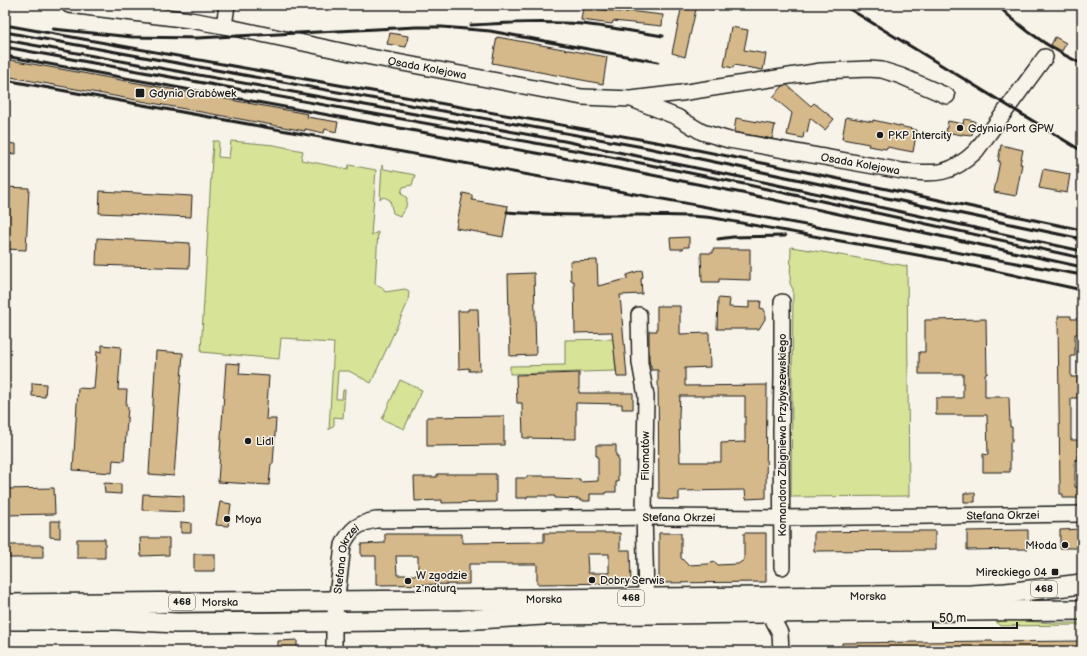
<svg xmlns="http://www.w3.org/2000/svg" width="1087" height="656" viewBox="0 0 1087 656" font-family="'Balsamiq Sans',sans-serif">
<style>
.green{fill:#d7e497;stroke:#7a805a}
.building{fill:#d6b98a;stroke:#1c1c1c;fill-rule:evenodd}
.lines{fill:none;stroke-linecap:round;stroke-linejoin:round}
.minor-casing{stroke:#1c1c1c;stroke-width:18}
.major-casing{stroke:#1c1c1c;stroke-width:22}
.minor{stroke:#f7f3e8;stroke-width:15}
.major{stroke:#f7f3e8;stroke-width:19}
.rail{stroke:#1c1c1c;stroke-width:3}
.poi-dot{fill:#1c1c1c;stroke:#f7f3e8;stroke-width:1.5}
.labels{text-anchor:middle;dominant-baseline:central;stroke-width:3;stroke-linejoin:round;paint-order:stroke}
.shield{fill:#f7f3e8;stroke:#5e5c59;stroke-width:1}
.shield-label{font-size:10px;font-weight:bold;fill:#1c1c1c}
.street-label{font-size:11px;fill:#1c1c1c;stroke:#f7f3e8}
.poi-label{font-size:11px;fill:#1c1c1c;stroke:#f7f3e8;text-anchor:start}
</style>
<rect width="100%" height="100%" fill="#f7f3e8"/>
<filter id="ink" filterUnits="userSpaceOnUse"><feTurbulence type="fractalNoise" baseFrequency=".025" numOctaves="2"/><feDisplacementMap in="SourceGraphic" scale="8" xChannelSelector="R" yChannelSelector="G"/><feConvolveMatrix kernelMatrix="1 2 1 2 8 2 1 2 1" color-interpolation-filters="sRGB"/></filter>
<g filter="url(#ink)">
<path class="green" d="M213 141H219L218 157 229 158 231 141 274 145 303 151 301 160 348 169 349 165 376 170 371 235 378 232 375 284 382 287 385 292 405 289 409 291 408 302 371 383 349 371H338L336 399H342L343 390H345L343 418 334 417V425L329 430 334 343 298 341V339L281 338 279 359 201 352Z
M382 165 384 169 415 175 412 185 403 187 401 193 407 198 406 207 400 216 393 213 390 200 384 197 380 199Z
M791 247 907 266 909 496 791 497 793 289 790 284Z
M613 339 616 371 510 374V366L565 365V340Z
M400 380 422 390 404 429 382 419Z
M994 619 1054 623H1082V625L1000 626Z"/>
<path class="building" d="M682 5H697L685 57 672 53Z
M583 7 627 13V11L663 15 662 26 613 21 612 24 581 20Z
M731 27 748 30 744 50 766 54 763 70 734 65 733 68 724 66Z
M390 33 408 36 406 47 387 44Z
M497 37 607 57 603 84 492 63Z
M1055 37 1066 43 1062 51 1051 45Z
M5 59 308 114 307 117 338 122 336 132 325 129 324 133 305 129V131L5 76Z
M787 85 811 106 814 103 834 119 825 130 810 118 807 133 804 132 803 138 787 135 792 113 773 97 783 86Z
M846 117 873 122V120L917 130 913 152 887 147 886 149 868 146 869 144 842 139Z
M736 118 775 125 772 139 734 132Z
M964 119 975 121 972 135 962 134V135L946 132 948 121 963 124Z
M6 143 16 144V154L6 153Z
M1001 145 1023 150 1020 164H1022L1016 196 994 192 1000 161H998Z
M1043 169 1070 174 1067 193 1039 188Z
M5 187 29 188 26 250 5 249Z
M100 191 192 196 191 217 99 213Z
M463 193 472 195V200L508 206 503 237 456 228Z
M689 237V247H684L683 249H671L670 238Z
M97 238 190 243 189 268 96 265Z
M713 249H750V280L719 279V282H702L701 253H713Z
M597 260 598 286 627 279V275L642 270 643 277 641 279 642 294 620 295 627 377H617L612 332 575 333 574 281H571L570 261Z
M534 273 536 355 510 356 508 274Z
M718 298 730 299 729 307 749 308V301H761L760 308 764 309V311H765V319L759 329H717Z
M657 306H680V334L709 333 710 367 685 368V386L767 385 766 498 746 499 745 490 679 491V500L659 499 658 370H651V365H650L649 359V331H657ZM680 396H745V442L721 443V462H680L679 414Z
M468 309H478L480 371H469V368L459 369 458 311H468Z
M1058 316H1071V319H1082V334H1075V356H1071V377H1078V398H1071V440H1078V460H1075V487H1082V498H1063V494H1060Z
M986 319 987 374H985V397H1009L1010 427H1012V442H1010V472H983V454L988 455 987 415H936V398H963V374H919V352H925V320Z
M102 345 121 347 118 390H127L126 406 128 407 124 461 113 460 112 473 73 470 78 388 94 389 97 351 102 352Z
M156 351 183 353 174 476 149 474Z
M226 363 240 364 239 374 269 376 266 419H276L273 464H271L269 485 218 482Z
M579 373V393H633V409H622V404L576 403V439L523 438 522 403H517L516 375Z
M32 383 46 384 45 397 32 396Z
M504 416V445L427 446V417Z
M596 445H616V456H618V482H616V492H606V494H590V501H580V499L555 498V496H527V498H516V478H527V476H555V478L580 479V482L598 481V456H596Z
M437 474H496V502L442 503V500L415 501 414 477H437Z
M104 483 121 484V494L105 493Z
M54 488 55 514 5 515V489Z
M964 493H975V502H964Z
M143 494 184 496V512L142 510Z
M220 502 231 504 228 526 216 525Z
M50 521H60V538L50 537Z
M181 522 191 523V533H181Z
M1082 529V548H1060V530Z
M1028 530V549L967 550V531Z
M886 531H935V550L814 551V532Z
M544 533H620V550H630L631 583 537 584V564H469V584L376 585V556H361V544L385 543V534H462V543L544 542ZM587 554H609V573H588ZM396 556H418V575H397Z
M659 533H681V558L688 565 708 564 711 563 715 562 718 565 738 564 744 560V533H766V582L659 583Z
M140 538H169V555L141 556Z
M77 539H105V558H77Z
M9 545H43V558H9Z
M194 554H215V571H194Z
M297 640V651H278V641Z
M993 641V642L1082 641V651H842V643Z"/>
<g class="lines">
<g class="minor-casing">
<g id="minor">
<path id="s1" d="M69 5 190 20 224 26 355 54 582 97 631 99 681 93 821 71 869 69 882 70 901 76 947 96"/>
<path d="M224 26 227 5"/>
<path id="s2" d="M634 100 677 117 702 132 729 140 902 171C936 174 950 176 976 151L1045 57"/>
<path d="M782 302V377L781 430 782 567"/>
<path d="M639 315 640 363 646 396 644 512 646 598"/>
<path d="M770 614 780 633 781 651"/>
<path id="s3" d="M334 651V622L343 545C350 529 359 523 376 520L662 517 782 518 1082 514"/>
</g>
</g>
<g class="major-casing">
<g id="major">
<path id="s4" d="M5 604 971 595 1006 593 1082 584"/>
<path d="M5 620H117L177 623 300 622 461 620 543 615 1082 610"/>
</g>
</g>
<use href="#minor" class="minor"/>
<use href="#major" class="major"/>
<path class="rail" d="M843 5 1082 151
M997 5C1022 29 1051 49 1082 64
M5 25 678 146 801 171 1082 230
M471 25C508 23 545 21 581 24 609 27 636 32 663 36
M53 29 132 37 197 38 416 27H442L490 31 658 62
M5 32 643 147 1082 239
M5 40 564 141 745 178 1082 251
M5 47 601 155 744 184 1082 258
M5 56 602 165 742 193 1082 267
M5 80 1082 275
M507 212C552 216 598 215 644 215 667 216 691 215 714 218L945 260 1082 290
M718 239 733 237 785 236"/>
</g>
</g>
<g class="poi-dot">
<rect x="135" y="88" width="10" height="10" rx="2"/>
<circle cx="960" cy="128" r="4"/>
<circle cx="880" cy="135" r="4"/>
<circle cx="248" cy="441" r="4"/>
<circle cx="227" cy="519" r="4"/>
<circle cx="1065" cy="545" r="4"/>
<rect x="1051" y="568" width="8" height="8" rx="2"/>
<circle cx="592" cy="580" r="4"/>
<circle cx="408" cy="581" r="4"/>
</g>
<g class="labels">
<g class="shield">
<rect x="1031" y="581" width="26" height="16" rx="3"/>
<rect x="618" y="590" width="26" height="16" rx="3"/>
<rect x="169" y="594" width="26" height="16" rx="3"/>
</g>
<g class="shield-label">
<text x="1044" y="589">468</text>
<text x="631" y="598">468</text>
<text x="182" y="602">468</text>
</g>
<g class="street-label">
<text stroke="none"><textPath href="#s1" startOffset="364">Osada Kolejowa</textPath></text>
<text stroke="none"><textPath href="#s2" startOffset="237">Osada Kolejowa</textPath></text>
<text transform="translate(782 435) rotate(-90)">Komandora Zbigniewa Przybyszewskiego</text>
<text transform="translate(645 456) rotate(-90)">Filomatów</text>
<text stroke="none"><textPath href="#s3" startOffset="777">Stefana Okrzei</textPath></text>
<text stroke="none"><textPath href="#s3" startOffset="453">Stefana Okrzei</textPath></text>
<text stroke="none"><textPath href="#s3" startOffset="94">Stefana Okrzei</textPath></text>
<text stroke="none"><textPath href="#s4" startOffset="863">Morska</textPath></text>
<text stroke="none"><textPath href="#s4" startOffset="539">Morska</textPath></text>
<text stroke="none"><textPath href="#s4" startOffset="215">Morska</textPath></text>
</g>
<g class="poi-label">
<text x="149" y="93">Gdynia Grabówek</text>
<text x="968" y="128">Gdynia Port GPW</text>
<text x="888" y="135">PKP Intercity</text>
<text x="256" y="441">Lidl</text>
<text x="235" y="519">Moya</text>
<text x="1057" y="545" text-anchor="end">Młoda</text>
<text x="1047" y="572" text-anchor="end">Mireckiego 04</text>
<text x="416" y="575">W zgodzie<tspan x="416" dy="13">z naturą</tspan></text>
<text x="600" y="580">Dobry Serwis</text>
</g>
</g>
<rect width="1087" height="656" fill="none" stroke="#f7f3e8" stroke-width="20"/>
<rect x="10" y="10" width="1067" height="636" fill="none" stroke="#1c1c1c" stroke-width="1.5" filter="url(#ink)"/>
<path d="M933 622v6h84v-6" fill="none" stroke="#1c1c1c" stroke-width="2"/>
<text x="939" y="622" font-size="12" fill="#1c1c1c" stroke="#f7f3e8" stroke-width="3" paint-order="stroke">50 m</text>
</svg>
